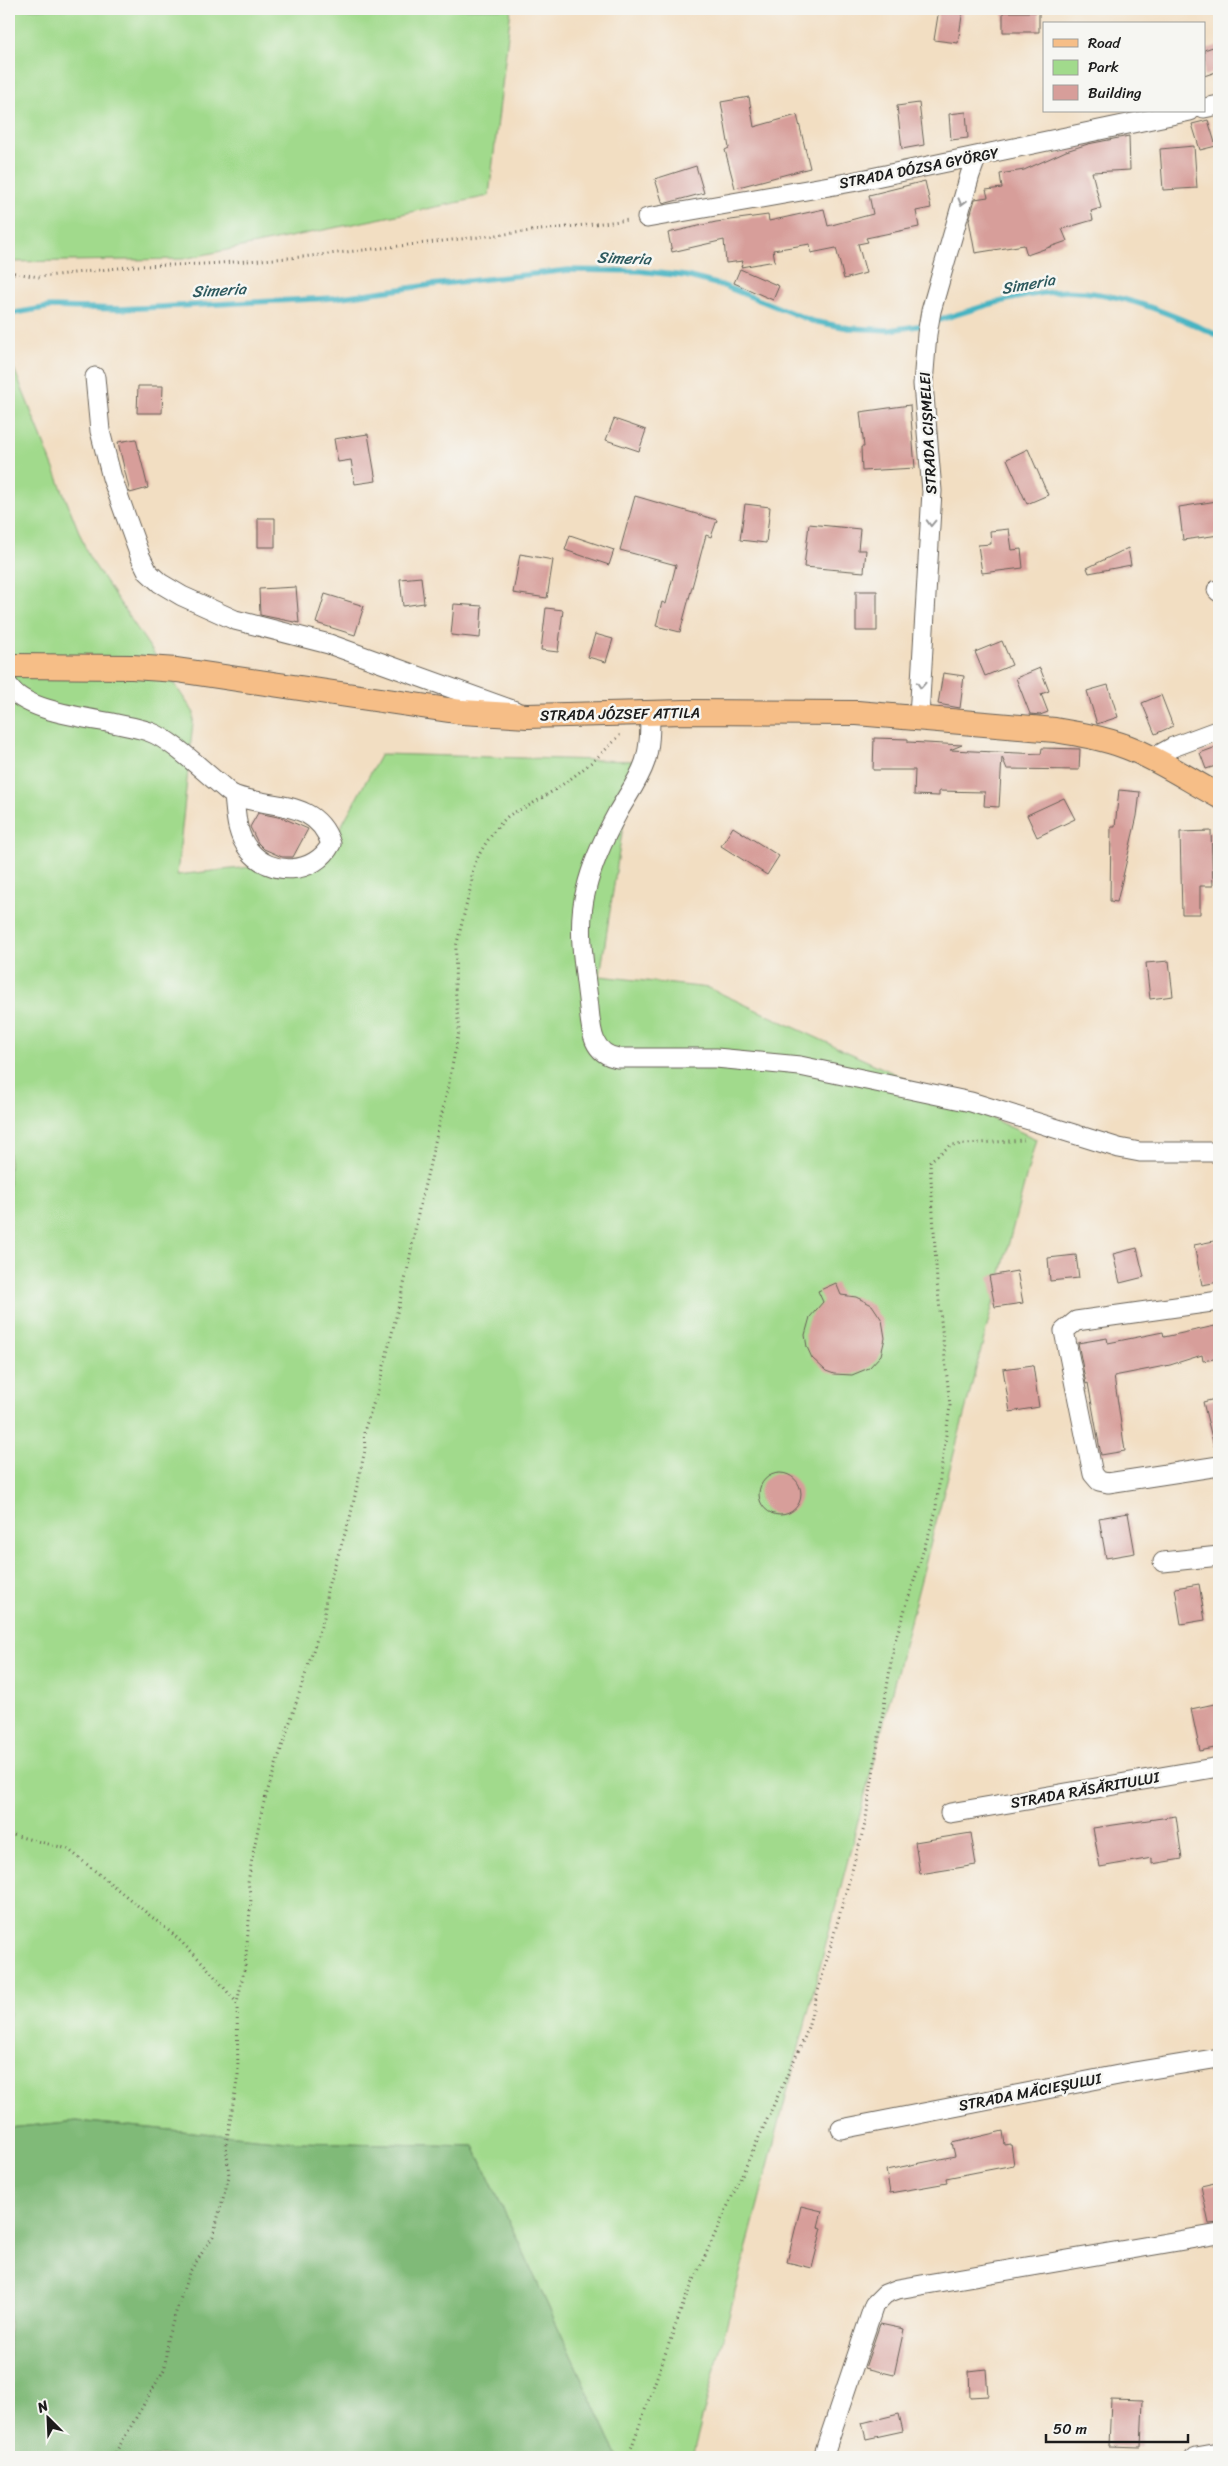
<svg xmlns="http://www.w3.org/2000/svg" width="1228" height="2466" viewBox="0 0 1228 2466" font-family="Sriracha,sans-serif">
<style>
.green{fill:#a1da8c;stroke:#5e7b54}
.forest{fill:#80ba78;stroke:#4e6b4a}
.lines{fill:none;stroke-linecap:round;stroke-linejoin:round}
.stream{stroke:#46b4c2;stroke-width:5.5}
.building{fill:#d79e9a}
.minor-casing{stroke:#676056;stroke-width:21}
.major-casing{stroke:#676056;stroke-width:26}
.path{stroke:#676056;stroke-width:3;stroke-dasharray:1 4;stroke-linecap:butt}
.minor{stroke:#fff;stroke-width:19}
.major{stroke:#f6be87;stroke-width:24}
.oneway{stroke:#999}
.labels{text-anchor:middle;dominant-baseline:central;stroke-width:5;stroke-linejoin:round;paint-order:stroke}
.street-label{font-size:15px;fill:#1c1c1c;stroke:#f6f6f2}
.water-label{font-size:16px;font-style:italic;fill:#2d595e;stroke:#f6f6f2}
</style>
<rect width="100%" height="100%" fill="#f6f6f2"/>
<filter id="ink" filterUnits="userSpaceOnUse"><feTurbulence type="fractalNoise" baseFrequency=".02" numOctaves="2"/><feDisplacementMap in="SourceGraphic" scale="10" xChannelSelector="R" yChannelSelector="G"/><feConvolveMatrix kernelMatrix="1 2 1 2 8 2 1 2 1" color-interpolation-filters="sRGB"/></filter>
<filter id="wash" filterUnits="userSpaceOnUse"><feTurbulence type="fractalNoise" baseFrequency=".0096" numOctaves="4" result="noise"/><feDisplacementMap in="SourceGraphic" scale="20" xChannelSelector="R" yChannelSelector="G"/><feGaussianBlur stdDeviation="1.12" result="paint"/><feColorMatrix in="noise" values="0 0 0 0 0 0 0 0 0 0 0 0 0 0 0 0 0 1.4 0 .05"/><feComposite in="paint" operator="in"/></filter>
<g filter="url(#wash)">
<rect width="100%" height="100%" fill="#f2dec2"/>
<path class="green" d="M9 9H511L489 196 183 259 9 262Z
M9 282 13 366 89 557 194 713 177 875 323 859 381 754 633 761 600 976 709 988 1036 1139 692 2457H618L474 2146 297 2142 76 2121 9 2128Z"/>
<path class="forest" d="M76 2121 297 2142 474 2146 618 2457H9V2128Z"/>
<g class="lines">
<path class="stream" d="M9 314 50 307 120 309 334 298 431 285 569 270 639 271 686 276 724 286 812 321 849 328 889 330 925 325
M933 322C971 310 1012 296 1052 292 1109 287 1168 312 1219 336"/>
</g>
<g id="blocks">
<path class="building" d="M939 9H963L958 43 934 40Z
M1003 12H1039V32H1003Z
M1219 45V71L1204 76V50Z
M749 97 754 127 797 115 810 168 735 188 725 150 729 148 721 102Z
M919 103 924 145 902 149 897 106Z
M966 112 968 138 951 140 949 114Z
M1208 120 1216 146 1200 150 1192 124Z
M1129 136 1130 170 1092 172 1101 208 1091 211 1093 220 1062 229 1067 241 1027 255 1024 245 975 253 969 220 975 199 988 197 986 190 1002 188 1000 174 1024 170 1066 151 1088 144Z
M1194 146 1197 188 1163 190 1160 149Z
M696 166 704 193 663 204 655 179Z
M925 181 931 208 916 211 919 227 866 238 868 242 858 244 866 273 844 279 836 248 811 253 810 244 773 250 775 261 741 267 743 261 726 263 724 240 672 252 668 233 716 222 768 215 769 221 824 209 828 226 873 214 869 195Z
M740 269 779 286 773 300 734 283Z
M138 386H163L162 413H137Z
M910 405 915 468 862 471 861 447H864L860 412Z
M614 419 646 430 639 451 606 440Z
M368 434 376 481 355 484 351 460 338 462 334 439Z
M136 439 148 488 130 493 118 442Z
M1028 449 1048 495 1027 504 1007 459Z
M635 496 717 520 711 537 706 535 680 632 656 626 662 602 666 604 676 565 620 550Z
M1217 501 1219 535 1183 540 1179 507Z
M745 504 770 507 766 543 740 540Z
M258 518H275V547H258Z
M809 524 860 529 858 550H866L864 572 804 567Z
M1009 529 1012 550 1021 549 1023 568 982 573 978 545 991 544 990 531Z
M570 535 614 550 609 565 565 550Z
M1128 548 1131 565 1089 573 1087 568Z
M520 554 553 560 547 598 513 593Z
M421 577 424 603 403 606 400 579Z
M296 587 299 623 260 615 259 589Z
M856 591H877V631H856Z
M325 594 364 606 355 635 316 623Z
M454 604 482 606 480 638 451 635Z
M546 608 563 610 558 652 541 650Z
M595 634 613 639 606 662 588 657Z
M1002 641 1012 665 985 676 975 652Z
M1040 668 1049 691 1041 694 1048 712 1040 715 1030 714 1016 678Z
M943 673 964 676 960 708 938 704Z
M1108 685 1118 717 1097 724 1087 691Z
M1161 695 1173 726 1155 734 1142 703Z
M874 738 908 739V742L962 745 950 750 1041 754 1042 748 1080 749 1079 770 1007 769 1002 757 999 807 984 806 985 792 939 791V796L914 795 915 770H873Z
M1219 746V765L1206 769 1200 753Z
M1119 790 1140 792 1137 816 1117 902 1110 901 1111 827H1115Z
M1064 798 1075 819 1037 837 1027 815Z
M258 813 283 818 308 829 293 857H282L264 849 258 843 250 827Z
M733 827 779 856 767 875 721 846Z
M1211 831 1213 886H1200V914H1182L1180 832Z
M1169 961 1173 996 1150 999 1146 963Z
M1219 1240V1282L1202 1285 1194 1245Z
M1137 1248 1144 1277 1120 1283 1113 1254Z
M1076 1255 1079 1278 1050 1281 1048 1258Z
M1017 1271 1023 1303 995 1307 989 1276Z
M836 1283 841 1295 856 1297 872 1305 882 1320 885 1338 881 1355 869 1368 852 1375 834 1374 826 1371 812 1358 807 1347 805 1335 810 1317 823 1302 818 1291Z
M1215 1326 1219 1358 1203 1361 1202 1355 1170 1365 1114 1376 1125 1451 1101 1455 1088 1383 1086 1384 1078 1343 1107 1338 1108 1343 1163 1332 1164 1337Z
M1033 1365 1039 1407 1010 1412 1003 1369Z
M1219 1398V1445L1214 1446 1203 1402Z
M759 1494a21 21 0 1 1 42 0a21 21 0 1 1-42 0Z
M1128 1513 1135 1553 1106 1558 1099 1518Z
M1199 1584 1205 1620 1181 1624 1175 1588Z
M1219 1703V1747L1200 1751 1191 1709Z
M1176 1816 1182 1859 1152 1864V1858L1100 1867 1093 1828Z
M971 1833 976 1865 920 1874 915 1842Z
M1003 2131 1005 2145 1011 2144 1014 2165 946 2178 947 2183 890 2193 886 2170 955 2156 952 2143Z
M1219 2182V2223L1209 2224 1201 2186Z
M801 2206 822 2211 818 2227 822 2228 812 2268 787 2262Z
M880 2324 904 2329 894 2375 865 2368Z
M986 2369 988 2396 970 2397 969 2371Z
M1111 2399 1143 2400 1141 2447 1109 2446Z
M899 2414 903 2431 866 2439 862 2423Z"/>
</g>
</g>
<g filter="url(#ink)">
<use href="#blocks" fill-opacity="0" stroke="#676056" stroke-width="1"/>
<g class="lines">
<g class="minor-casing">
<path id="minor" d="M1204 108 1219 105
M647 218 852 182 1190 111
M95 377 100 431 112 478 140 556 148 572 160 583 182 596 235 620 329 644 515 711
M1217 590 1219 592
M9 686C28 717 115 719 150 732 170 739 200 768 217 782 223 786 229 794 236 796 273 809 316 799 331 844 315 875 270 877 249 850 236 834 236 815 234 795
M650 713C650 729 650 746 645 762 639 780 627 796 618 812 605 836 592 864 586 890 576 928 585 969 589 1008 591 1030 592 1054 618 1058H716L800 1066 971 1102 1119 1148 1140 1152H1219
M919 717 932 491 923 384 927 334 931 311 970 175 977 156
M1153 758 1173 747 1219 730
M1219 1301 1076 1321 1064 1331 1093 1474 1099 1481 1108 1483 1219 1466
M1163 1562 1219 1556
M950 1813 1219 1767
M841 2129 1134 2072 1219 2058
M823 2457 874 2305 885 2294 898 2289 1219 2234
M1196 2457 1219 2453"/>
</g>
<g class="major-casing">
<path id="major" d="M9 666 132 667 177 670 462 712 527 716 685 712 857 713 1055 730C1079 734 1103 738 1127 747 1159 759 1189 780 1219 796"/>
</g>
<path class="path" d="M9 272 39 277 136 266 206 264 302 257 629 220
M9 1834 68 1849 174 1935 204 1964 237 2003
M113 2457 165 2368 167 2339 189 2273 213 2236 229 2176 226 2144 238 2075 237 2003 245 1966 251 1899 248 1882 254 1848 263 1805 324 1617 327 1589 350 1518 365 1450 364 1431 378 1390 407 1272 419 1209 447 1092 459 1031 455 986 456 947 472 882C469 864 492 832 505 819 514 810 525 809 535 802 566 784 596 761 620 735
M628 2457 684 2302 806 2034 865 1824 894 1644 935 1514 950 1406 937 1282 930 1161 951 1145 1024 1140"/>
<use href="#minor" class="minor"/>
<use href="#major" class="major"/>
</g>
<defs><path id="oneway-chevron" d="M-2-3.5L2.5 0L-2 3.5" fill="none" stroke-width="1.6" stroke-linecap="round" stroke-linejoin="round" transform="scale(1.25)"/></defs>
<g class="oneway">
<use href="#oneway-chevron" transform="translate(962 202) rotate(106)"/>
<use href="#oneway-chevron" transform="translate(931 523) rotate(92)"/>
<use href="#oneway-chevron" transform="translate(921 685) rotate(93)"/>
</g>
</g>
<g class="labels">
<g class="street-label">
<text transform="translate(919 168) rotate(-11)">STRADA DÓZSA GYÖRGY</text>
<text transform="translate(928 433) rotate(-93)">STRADA CIȘMELEI</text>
<text transform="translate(620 714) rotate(-1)">STRADA JÓZSEF ATTILA</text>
<text transform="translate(1085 1790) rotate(-10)">STRADA RĂSĂRITULUI</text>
<text transform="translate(1030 2092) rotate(-11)">STRADA MĂCIEȘULUI</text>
</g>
<g class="water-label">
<text transform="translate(624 258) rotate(2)">Simeria</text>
<text transform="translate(1028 284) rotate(-10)">Simeria</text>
<text transform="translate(219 290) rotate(-3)">Simeria</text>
</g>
</g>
<rect width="1228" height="2466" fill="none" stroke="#f6f6f2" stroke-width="30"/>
<rect x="1043" y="22" width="162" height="90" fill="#f6f6f2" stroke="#9f9f9c"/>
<rect x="1053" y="39" width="25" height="8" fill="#f6be87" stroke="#9f9f9c"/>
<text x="1088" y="48" font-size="15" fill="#1c1c1c">Road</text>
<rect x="1053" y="60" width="25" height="15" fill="#a1da8c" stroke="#9f9f9c"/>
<text x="1088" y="72" font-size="15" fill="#1c1c1c">Park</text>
<rect x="1053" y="85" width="25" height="15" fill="#d79e9a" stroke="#9f9f9c"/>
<text x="1088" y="98" font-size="15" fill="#1c1c1c">Building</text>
<g transform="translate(48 2418) rotate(336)" stroke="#f6f6f2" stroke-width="4" paint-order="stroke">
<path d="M0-4L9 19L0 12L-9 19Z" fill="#1c1c1c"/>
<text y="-8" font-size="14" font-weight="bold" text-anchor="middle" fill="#1c1c1c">N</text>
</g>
<path d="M1046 2434v8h142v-8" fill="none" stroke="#1c1c1c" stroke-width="2.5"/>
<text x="1053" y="2434" font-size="15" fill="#1c1c1c" stroke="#f6f6f2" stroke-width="4" paint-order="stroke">50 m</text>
</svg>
